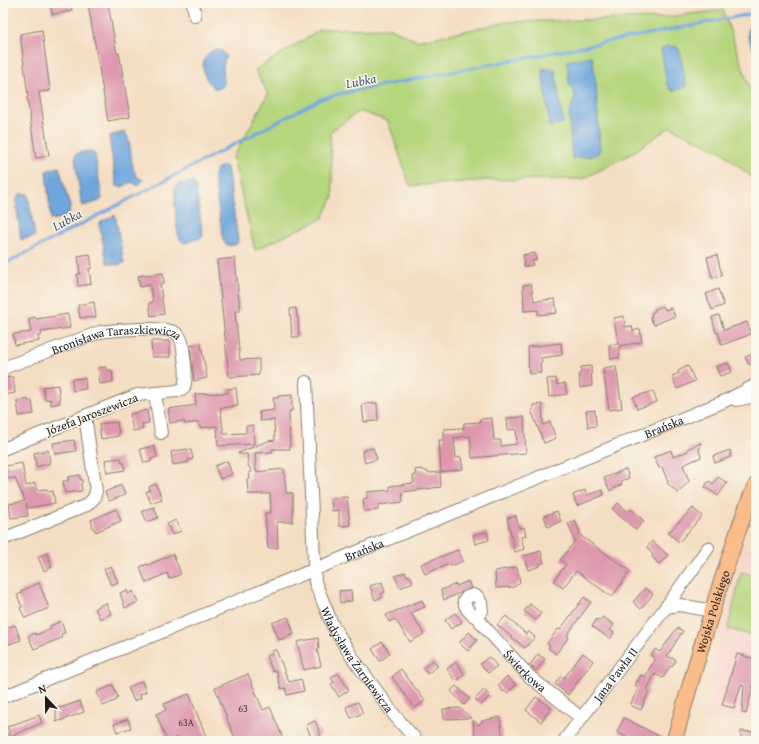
<svg xmlns="http://www.w3.org/2000/svg" width="759" height="744" viewBox="0 0 759 744" font-family="'Gentium Book Plus',serif">
<style>
.built{fill:#f7d1c7}
.green{fill:#b6d67e;stroke:#69794d}
.water{fill:#70a6de;stroke:#46617d}
.lines{fill:none;stroke-linecap:round;stroke-linejoin:round}
.stream{stroke:#70a6de;stroke-width:3}
.building{fill:#dd98ad}
.minor-casing{stroke:#887d70;stroke-width:14}
.major-casing{stroke:#887d70;stroke-width:17}
.minor{stroke:#fff;stroke-width:12}
.major{stroke:#f9bc8a;stroke-width:15}
.labels{text-anchor:middle;dominant-baseline:central;stroke-width:3;stroke-linejoin:round;paint-order:stroke}
.number-label{font-size:10px;fill:#4c3b40}
.street-label{font-size:12px;fill:#1c1c1c;stroke:#fbf7ec}
.water-label{font-size:13px;font-style:italic;fill:#425a73;stroke:#fbf7ec}
</style>
<rect width="100%" height="100%" fill="#fbf7ec"/>
<filter id="ink" filterUnits="userSpaceOnUse"><feTurbulence type="fractalNoise" baseFrequency=".025" numOctaves="2"/><feDisplacementMap in="SourceGraphic" scale="8" xChannelSelector="R" yChannelSelector="G"/><feConvolveMatrix kernelMatrix="1 2 1 2 8 2 1 2 1" color-interpolation-filters="sRGB"/></filter>
<filter id="wash" filterUnits="userSpaceOnUse"><feTurbulence type="fractalNoise" baseFrequency=".012" numOctaves="4" result="noise"/><feDisplacementMap in="SourceGraphic" scale="16" xChannelSelector="R" yChannelSelector="G"/><feGaussianBlur stdDeviation="0.9" result="paint"/><feColorMatrix in="noise" values="0 0 0 0 0 0 0 0 0 0 0 0 0 0 0 0 0 1.4 0 .05"/><feComposite in="paint" operator="in"/></filter>
<g filter="url(#wash)">
<rect width="100%" height="100%" fill="#f4dec3"/>
<path class="built" d="M742 548 756 550V719L703 720 712 674Z"/>
<path class="green" d="M723 10 756 106V181L722 152 670 127 629 155 583 179 490 180 410 186 388 121 359 111 330 132 333 197 323 218 255 250 233 158 268 94 255 70 321 29 391 28 417 41 507 22 658 18Z
M741 572 756 576V636L728 629Z"/>
<path class="water" d="M754 25 756 26V54L748 37V28Z
M668 46 677 47 680 52 686 87 672 91 667 84 661 49Z
M213 50C220 50 223 50 226 56L223 65 224 84 221 88 216 89C202 80 197 59 213 50Z
M592 56 596 84 600 152 593 156 572 158 569 113 575 97 574 91 569 83 567 61Z
M542 69H555L563 123 550 127Z
M125 132C133 145 129 163 136 175 137 177 140 179 143 180L138 186 131 182 122 187 117 186 115 179 109 136Z
M87 151H92L95 155 102 199 100 201 83 206 81 201 75 158 76 154Z
M225 166 227 167 238 240 237 244C231 246 228 247 223 241L214 176C215 168 218 167 225 166Z
M59 167 70 206 69 216 51 220 46 171Z
M193 182 196 187 203 237 185 243C184 243 180 240 180 239 175 231 175 197 175 187L179 184Z
M19 194H28L35 236 21 240 16 202Z
M115 215 124 263 117 265 107 263 99 223Z"/>
<g class="lines">
<path class="stream" d="M3 265 321 99 343 93 756 13"/>
</g>
<g id="blocks">
<path class="building" d="M50 3H71L72 11 52 14Z
M88 3H108L117 54 119 53 130 117 108 121Z
M42 30 50 91 39 92 49 156 36 158 27 97 28 96 20 34Z
M535 253 536 260 532 261 533 265 524 267 523 255Z
M90 254 92 268 89 269 91 284 78 286 77 274H80L78 256Z
M717 255 722 276 712 278 707 257Z
M235 258 240 311H235L240 360 259 359V375L229 377 217 260Z
M163 273 164 283 160 284 164 314 151 316 149 303 153 302 150 285 140 287 138 276Z
M531 284 534 301 555 299 557 313 538 315V310L524 311 523 285Z
M718 289 724 305 712 310 706 294Z
M94 302 96 317 80 318 78 305Z
M663 306 665 310 671 308 675 316 654 325 650 317 652 316 651 313 655 311V309Z
M296 308 297 317H298L299 337H292L290 309Z
M68 314 70 328 41 332 42 335 38 336 39 341 15 345 13 334 31 332 29 320 32 318 35 317 37 319Z
M719 315 724 330 747 322 751 334 722 345 718 332 716 333 712 317Z
M624 316 625 327 632 326 633 331 640 329 642 342 619 346 620 357 611 359 609 345 618 344 614 318Z
M151 341H170V357H152Z
M561 343 562 355 541 358 542 363H540L541 373 529 374 528 347Z
M201 344 207 378 194 381 190 346Z
M756 353V362L749 365 745 357Z
M728 363 732 372 720 376 716 367Z
M591 366 592 386 580 388 579 373H581V367Z
M616 366 622 408 609 410 603 368Z
M688 366 695 381 677 389 672 376 679 373 678 371Z
M106 367 107 370H112L113 382 100 384 98 368Z
M13 377 15 393 3 395V378Z
M85 378 86 389 73 391 72 379Z
M556 378 557 385 565 383 567 394 549 397 547 379Z
M58 385 60 403 51 405 50 399 45 400 43 387Z
M236 388 238 406 220 408 224 434 246 433V426L253 425 254 444 218 446 217 426 200 428 199 422 185 424 184 421 170 423 168 409 196 405 195 394 228 393 227 389Z
M653 391 657 402 637 409 633 397Z
M292 395V411H289L290 449H272V452L255 453 256 472 284 469 286 493H293V522H277L278 548H268L265 513H271L270 494H248L247 479H250L249 472H252L248 465 247 454H238V453L268 441 275 440 274 420 260 421 259 412 274 410 273 398H278V396Z
M28 399V401H32L34 414 19 416 17 401Z
M377 403 378 421 364 422 362 404Z
M542 404 543 425 550 422 556 438 544 443 531 410H533V405Z
M147 410 149 423 142 424 143 429 133 431 130 414Z
M595 410 596 426 588 427 586 411Z
M524 417 526 453 472 458 470 436 454 438 456 458 461 457 463 469 441 472 439 440H444V429L464 428V423L480 422V419L492 418 494 440H501V446L517 444 516 429 508 430 507 418Z
M117 422 119 436 101 439 99 424Z
M74 440 76 451 55 454 53 443Z
M701 443 699 450 701 457 683 465 689 481 678 493 667 483 668 482 662 467 659 468 654 457 671 450 673 457 688 451 687 449Z
M154 446 157 457 151 459V462L144 463 140 449Z
M373 448 377 459 365 463 362 451Z
M187 449V450H191L193 459 188 460 189 462 173 465 171 452Z
M48 450 50 463 36 467 34 453Z
M730 450 731 457 715 463 713 456Z
M121 458 122 463H124L125 470 107 473 105 460Z
M227 461 232 474 220 479 215 466Z
M22 463 26 486 35 483 38 490 47 489 48 492 53 491 55 503 28 508 26 504 28 516 11 518 9 504 25 501 15 478 8 479 6 466Z
M421 469 430 473 440 472 441 487 402 492 403 502 378 505V510L364 511 363 499 367 498V492L390 490V486L414 483 413 476 416 475 415 470Z
M626 469 629 478 621 481 622 484 610 491 604 478Z
M80 475V479L83 481 81 484 82 491 65 493 63 481H68V477Z
M718 477 727 483 718 496 705 487 709 481 713 484Z
M156 484 162 499 151 503 146 492 150 490 149 487Z
M121 485 125 495 109 501 105 492Z
M585 490 587 495 602 490 604 495 577 506 573 495Z
M347 497 350 525 339 526V510L332 511 331 498Z
M618 503 628 512 631 509 644 521 636 530 612 509Z
M154 507 158 518 147 522 142 511Z
M693 508 702 516 679 542 668 533Z
M116 509 121 521 96 532 93 528 91 520Z
M557 511 561 521 548 527 544 516Z
M516 516 519 528 524 527 526 536 521 537 524 549 515 552 507 518Z
M176 520 181 531 172 535 167 524Z
M575 520 581 536 630 571 612 597 576 571 563 588 554 581 566 564 560 560 575 541 568 523Z
M487 532 489 540 475 544 473 535Z
M652 541 668 555 659 564 652 557 653 555 647 547Z
M458 550 463 561 451 566 450 564 425 574 421 564Z
M541 551 544 563 540 564V566L528 570 524 556Z
M47 553 52 567 44 571 38 557Z
M173 554 181 574 169 579 167 573 146 583 141 571H142L140 567 147 564 148 565Z
M111 566 118 582 111 585 104 569Z
M517 567 520 582 514 587 496 588 495 571Z
M405 572 407 576H410L413 582 400 588 395 576Z
M468 581 471 588 444 600 441 590 456 584 457 586Z
M382 582 385 592 381 594 383 597 375 600 370 586Z
M39 583 49 608 25 618 20 608 22 607 17 595 22 593 21 591Z
M645 588 653 594 641 609 633 602Z
M127 590 128 594 133 591 138 602 125 608 120 593Z
M351 590 352 601 340 603 339 591Z
M584 597 591 602 567 635 569 637 556 654 548 648 550 646 547 643 558 629 560 630Z
M422 600 425 607 411 613 424 634 410 642 395 619 389 622 386 615Z
M106 603 111 614 100 619 95 608Z
M530 604 541 613 536 620 524 611Z
M455 613 462 622 451 629 445 620Z
M506 616 526 634 528 631 535 637 525 648 497 625Z
M288 617 294 634 279 640 272 623Z
M603 617 614 625 610 630 614 633 610 639 592 626 597 619 600 621Z
M61 621 65 633 61 634 62 638 34 649 28 636 35 633 36 635 51 629 50 626Z
M15 625 21 640 3 646V630Z
M677 628 683 631 667 656 676 660 672 667 670 666 663 678 655 674 647 690 649 691 641 710 630 705 639 687 635 685 641 675 645 677 655 658 651 656 655 649 660 652Z
M469 632 477 640 468 651 459 643Z
M318 638 319 649H317L321 666 304 670 297 642Z
M382 642 390 653 380 661 372 649Z
M276 650 289 682 301 679 304 691 287 695 285 688 281 689 276 670 273 672 266 656 272 654 271 651Z
M583 653 593 661 568 695 555 684 561 676 564 678Z
M538 654 545 659 536 671 530 665Z
M737 654 756 659V687L753 686 746 714 742 713 744 686 741 685 734 708 722 705Z
M489 657 497 666 488 673 480 664Z
M433 660 438 666 427 674 423 668Z
M456 662 465 675 456 681 447 669Z
M401 669 425 701 415 708 392 677Z
M338 673 349 690 339 697 331 684 334 682 331 678Z
M248 674 263 710 270 707 282 736 270 741H236L215 688Z
M507 676 516 685 507 693 505 691 503 692 498 685Z
M142 681 146 692 140 694 141 698 134 701 128 688Z
M113 685 118 697 116 698 117 700 103 706 97 692Z
M456 686 470 699 464 705 451 691Z
M484 690 490 696 481 705 475 699Z
M189 694 208 741H179L177 737 167 741 156 714 166 710 164 704Z
M536 697 551 708 541 722 526 710Z
M80 701 84 712 56 722V708L63 707Z
M358 702 363 713 351 718 346 707Z
M460 708 471 718 444 719 443 709Z
M39 715 42 723 11 736 7 727Z
M500 717 503 741H481V738L475 739 473 720 479 725 482 721Z
M624 718 665 739V741H634L617 732Z
M128 719 131 728 117 732 114 724Z
M315 721 321 735 312 739 306 725Z
M741 731 753 732V741H741Z"/>
</g>
</g>
<g filter="url(#ink)">
<use href="#blocks" fill-opacity="0" stroke="#887d70" stroke-width="1"/>
<g class="lines">
<g class="minor-casing">
<g id="minor">
<path d="M193 3 195 16"/>
<path id="s1" d="M3 368 100 332C114 330 168 325 177 334 183 338 183 350 184 357 186 368 187 377 184 388L177 391 137 395 3 449"/>
<path id="s2" d="M306 382 315 582 333 626 352 657 395 716 417 741"/>
<path d="M155 393 161 433"/>
<path d="M736 400 756 396"/>
<path d="M3 539 87 505 94 498 96 491 85 416"/>
<path d="M473 595 478 597 481 603 482 611 477 616H474C468 612 465 608 464 601L467 597Z"/>
<path d="M666 607 680 605 712 611"/>
<path id="s3" d="M477 616 482 624 529 676 581 718"/>
<path id="s4" d="M3 697 725 401 756 385"/>
<path d="M3 738 4 741"/>
<path id="s5" d="M564 741 666 607 708 548"/>
</g>
</g>
<g class="major-casing">
<g id="major">
<path id="s6" d="M674 741C691 682 707 623 727 565 736 538 744 510 756 485"/>
</g>
</g>
<use href="#minor" class="minor"/>
<use href="#major" class="major"/>
</g>
</g>
<g class="labels">
<g class="number-label">
<text x="243" y="708">63</text>
<text x="186" y="722">63A</text>
</g>
<g class="street-label">
<text stroke="none"><textPath href="#s1" startOffset="119">Bronisława Taraszkiewicza</textPath></text>
<text transform="translate(92 414) rotate(-21)">Józefa Jaroszewicza</text>
<text stroke="none"><textPath href="#s4" startOffset="714">Brańska</textPath></text>
<text stroke="none"><textPath href="#s4" startOffset="390">Brańska</textPath></text>
<text stroke="none"><textPath href="#s6" startOffset="135">Wojska Polskiego</textPath></text>
<text stroke="none"><textPath href="#s2" startOffset="289">Władysława Żarniewicza</textPath></text>
<text stroke="none"><textPath href="#s3" startOffset="73">Świerkowa</textPath></text>
<text stroke="none"><textPath href="#s5" startOffset="84">Jana Pawła II</textPath></text>
</g>
<g class="water-label">
<text transform="translate(361 81) rotate(-11)">Lubka</text>
<text transform="translate(67 220) rotate(-28)">Lubka</text>
</g>
</g>
<rect width="759" height="744" fill="none" stroke="#fbf7ec" stroke-width="16"/>
<g transform="translate(46 698) rotate(338)" stroke="#fbf7ec" stroke-width="3" paint-order="stroke">
<path d="M0-3L7 15L0 10L-7 15Z" fill="#1c1c1c"/>
<text y="-6" font-size="11" font-weight="bold" text-anchor="middle" fill="#1c1c1c">N</text>
</g>
</svg>
